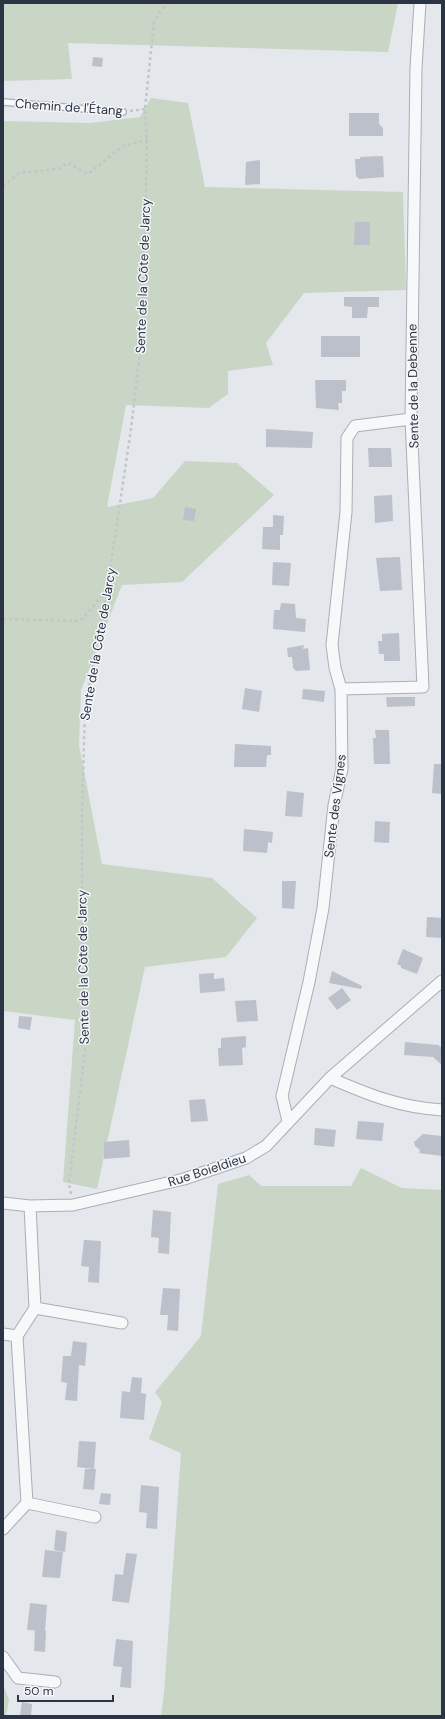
<svg xmlns="http://www.w3.org/2000/svg" width="445" height="1719" viewBox="0 0 445 1719" font-family="'DM Sans',sans-serif">
<style>
.green{fill:#c9d6c5}
.building{fill:#bbc0ca}
.lines{fill:none;stroke-linecap:round;stroke-linejoin:round}
.service-casing{stroke:#a9aeb7;stroke-width:8}
.minor-casing{stroke:#a9aeb7;stroke-width:13}
.path{stroke:#c2c5cb;stroke-width:2.5;stroke-dasharray:3 3;stroke-linecap:butt}
.service{stroke:#f7f8fa;stroke-width:5.5}
.minor{stroke:#f7f8fa;stroke-width:11}
.labels{text-anchor:middle;dominant-baseline:central;stroke-width:3;stroke-linejoin:round;paint-order:stroke}
.street-label{font-size:13px;fill:#2b3445;stroke:#f4f6f9}
</style>
<rect width="100%" height="100%" fill="#e4e7ec"/>
<path class="green" d="M3 3H398L388 52 68 43 72 79 3 81Z
M151 98 188 103 205 187 403 192 406 290 304 293 266 343 273 365 228 371V394L209 408 126 405 107 507 153 498 185 461 237 463 274 495 182 582 122 585 81 690 79 745 102 864 212 878 257 918 226 957 145 967 97 1189 63 1182 75 1020 3 1011V121L90 123 140 117Z
M361 1168 402 1188 442 1190V1716H161L164 1693 181 1453 149 1439 162 1402 155 1392 201 1336 218 1184 249 1175 261 1186H351Z
M3 1684 9 1700 6 1716H3Z"/>
<path class="building" d="M93 57 103 58 102 67 92 66Z
M349 113H379V124L383 128V136H349Z
M383 156 384 177 359 179 356 176 355 159H360V157Z
M260 160V184L245 185 246 162Z
M355 222H370V245H354Z
M344 297H379V307H368L367 318H352V307L344 306Z
M321 336H360V357H321Z
M315 380H346V391H342V403H338L339 410 316 408Z
M266 429 313 432 312 448 266 447Z
M368 448H391L392 467H369Z
M392 495 393 521 375 523 374 496Z
M185 507 196 509 194 521 183 520Z
M273 515 284 516 283 535H280V550L262 549 263 527H273Z
M400 557 402 590 380 591 376 558Z
M273 562 291 563 289 586 272 585Z
M281 603 295 604 296 618 306 619 305 632 273 629 274 610H280Z
M399 633 400 661H384V654H379L378 641H382V634Z
M304 645 303 649 308 648 310 670 296 671 293 668 292 657H288L287 648Z
M245 688 262 691 259 712 242 709Z
M303 689 325 691 324 702 302 699Z
M386 697H415V706L387 707Z
M375 730H389L390 764H374L373 738H376Z
M235 744 271 746V755H267L266 767H234Z
M434 764H442V794L432 793Z
M287 791 304 793 302 817 285 816Z
M375 821 390 822 389 843 374 842Z
M244 829 273 832 272 843 268 842 267 853 243 851Z
M282 881H296L294 909 282 908Z
M427 917 442 918V938L426 937Z
M403 949 423 958 417 974 401 968V966L397 964Z
M332 971 362 986 361 989 329 983Z
M214 973V979L224 978 225 991 200 993 199 974Z
M342 988 351 1000 337 1010 328 998Z
M256 1000 258 1021 237 1022 235 1001Z
M19 1016 32 1017 30 1030 18 1028Z
M246 1036V1047L242 1048 243 1065 219 1066 218 1048H221V1038Z
M405 1042 438 1045 442 1048V1065L433 1057 404 1055Z
M205 1099 208 1121 191 1122 189 1100Z
M358 1121 384 1123 382 1141 356 1139Z
M315 1128 336 1130 334 1147 314 1145Z
M423 1134 442 1136V1156L419 1153 420 1150 415 1146 414 1142Z
M129 1140 130 1157 104 1159V1142Z
M153 1210 171 1212 169 1254 158 1253 159 1238 151 1237Z
M84 1240 101 1241 99 1283 88 1282 89 1267 81 1266Z
M163 1288 180 1289 178 1331 167 1330 168 1315H160Z
M73 1341 87 1343 85 1366 79 1365 77 1401 65 1400 67 1383 61 1382 63 1356H71Z
M132 1377 142 1378 141 1393 146 1394 144 1420 120 1418 122 1391 130 1392Z
M79 1441 96 1442 94 1469 77 1467Z
M85 1469H96L94 1490 83 1489Z
M141 1485 159 1487 157 1529 146 1528 147 1513 139 1512Z
M101 1493 111 1494 110 1505 99 1504Z
M56 1530 67 1532 65 1552 54 1550Z
M45 1550 63 1552 60 1578 42 1577Z
M126 1553 137 1554 129 1603 112 1601 115 1574 123 1575Z
M30 1603 47 1605 45 1631 27 1630Z
M35 1630 46 1631 45 1652 34 1651Z
M116 1639 133 1641 131 1688 120 1687 122 1667 113 1666Z
M22 1702 32 1704 31 1716H20Z"/>
<g class="lines">
<g class="service-casing">
<path id="service" d="M3 102 123 112"/>
</g>
<g class="minor-casing">
<path id="minor" d="M341 689 423 687 411 419 416 68 420 3
M330 1078C369 1095 399 1107 442 1110
M288 1121 282 1096 309 982 323 908 334 805 342 769 341 689 335 668 332 645 346 512 347 438 355 426 411 419
M3 1203 30 1206 73 1205 184 1179 246 1158 266 1146 330 1078 442 981
M30 1206 35 1308 17 1336 27 1503 95 1517
M35 1308 122 1323
M3 1334 17 1336
M3 1529 27 1503
M3 1657 18 1678 55 1682"/>
</g>
<path class="path" d="M130 111 145 109
M3 186 19 173 58 169 68 163 88 174 123 146 147 140
M3 619 80 621 107 591
M71 1194 69 1184 86 1040 82 915V814L85 708 107 591 131 429 143 327 147 145 145 109 154 22 166 3"/>
<use href="#service" class="service"/>
<use href="#minor" class="minor"/>
</g>
<g class="labels">
<g class="street-label">
<text transform="translate(69 107) rotate(4)">Chemin de l'Étang</text>
<text transform="translate(143 276) rotate(-88)">Sente de la Côte de Jarcy</text>
<text transform="translate(413 386) rotate(-91)">Sente de la Debenne</text>
<text transform="translate(98 644) rotate(-80)">Sente de la Côte de Jarcy</text>
<text transform="translate(335 806) rotate(-83)">Sente des Vignes</text>
<text transform="translate(83 967) rotate(-91)">Sente de la Côte de Jarcy</text>
<text transform="translate(207 1170) rotate(-18)">Rue Boieldieu</text>
</g>
</g>
<rect width="445" height="1719" fill="none" stroke="#2b3445" stroke-width="8"/>
<path d="M18 1695v6h95v-6" fill="none" stroke="#2b3445" stroke-width="2"/>
<text x="24" y="1695" font-size="12" fill="#2b3445" stroke="#f4f6f9" stroke-width="3" paint-order="stroke">50 m</text>
</svg>
